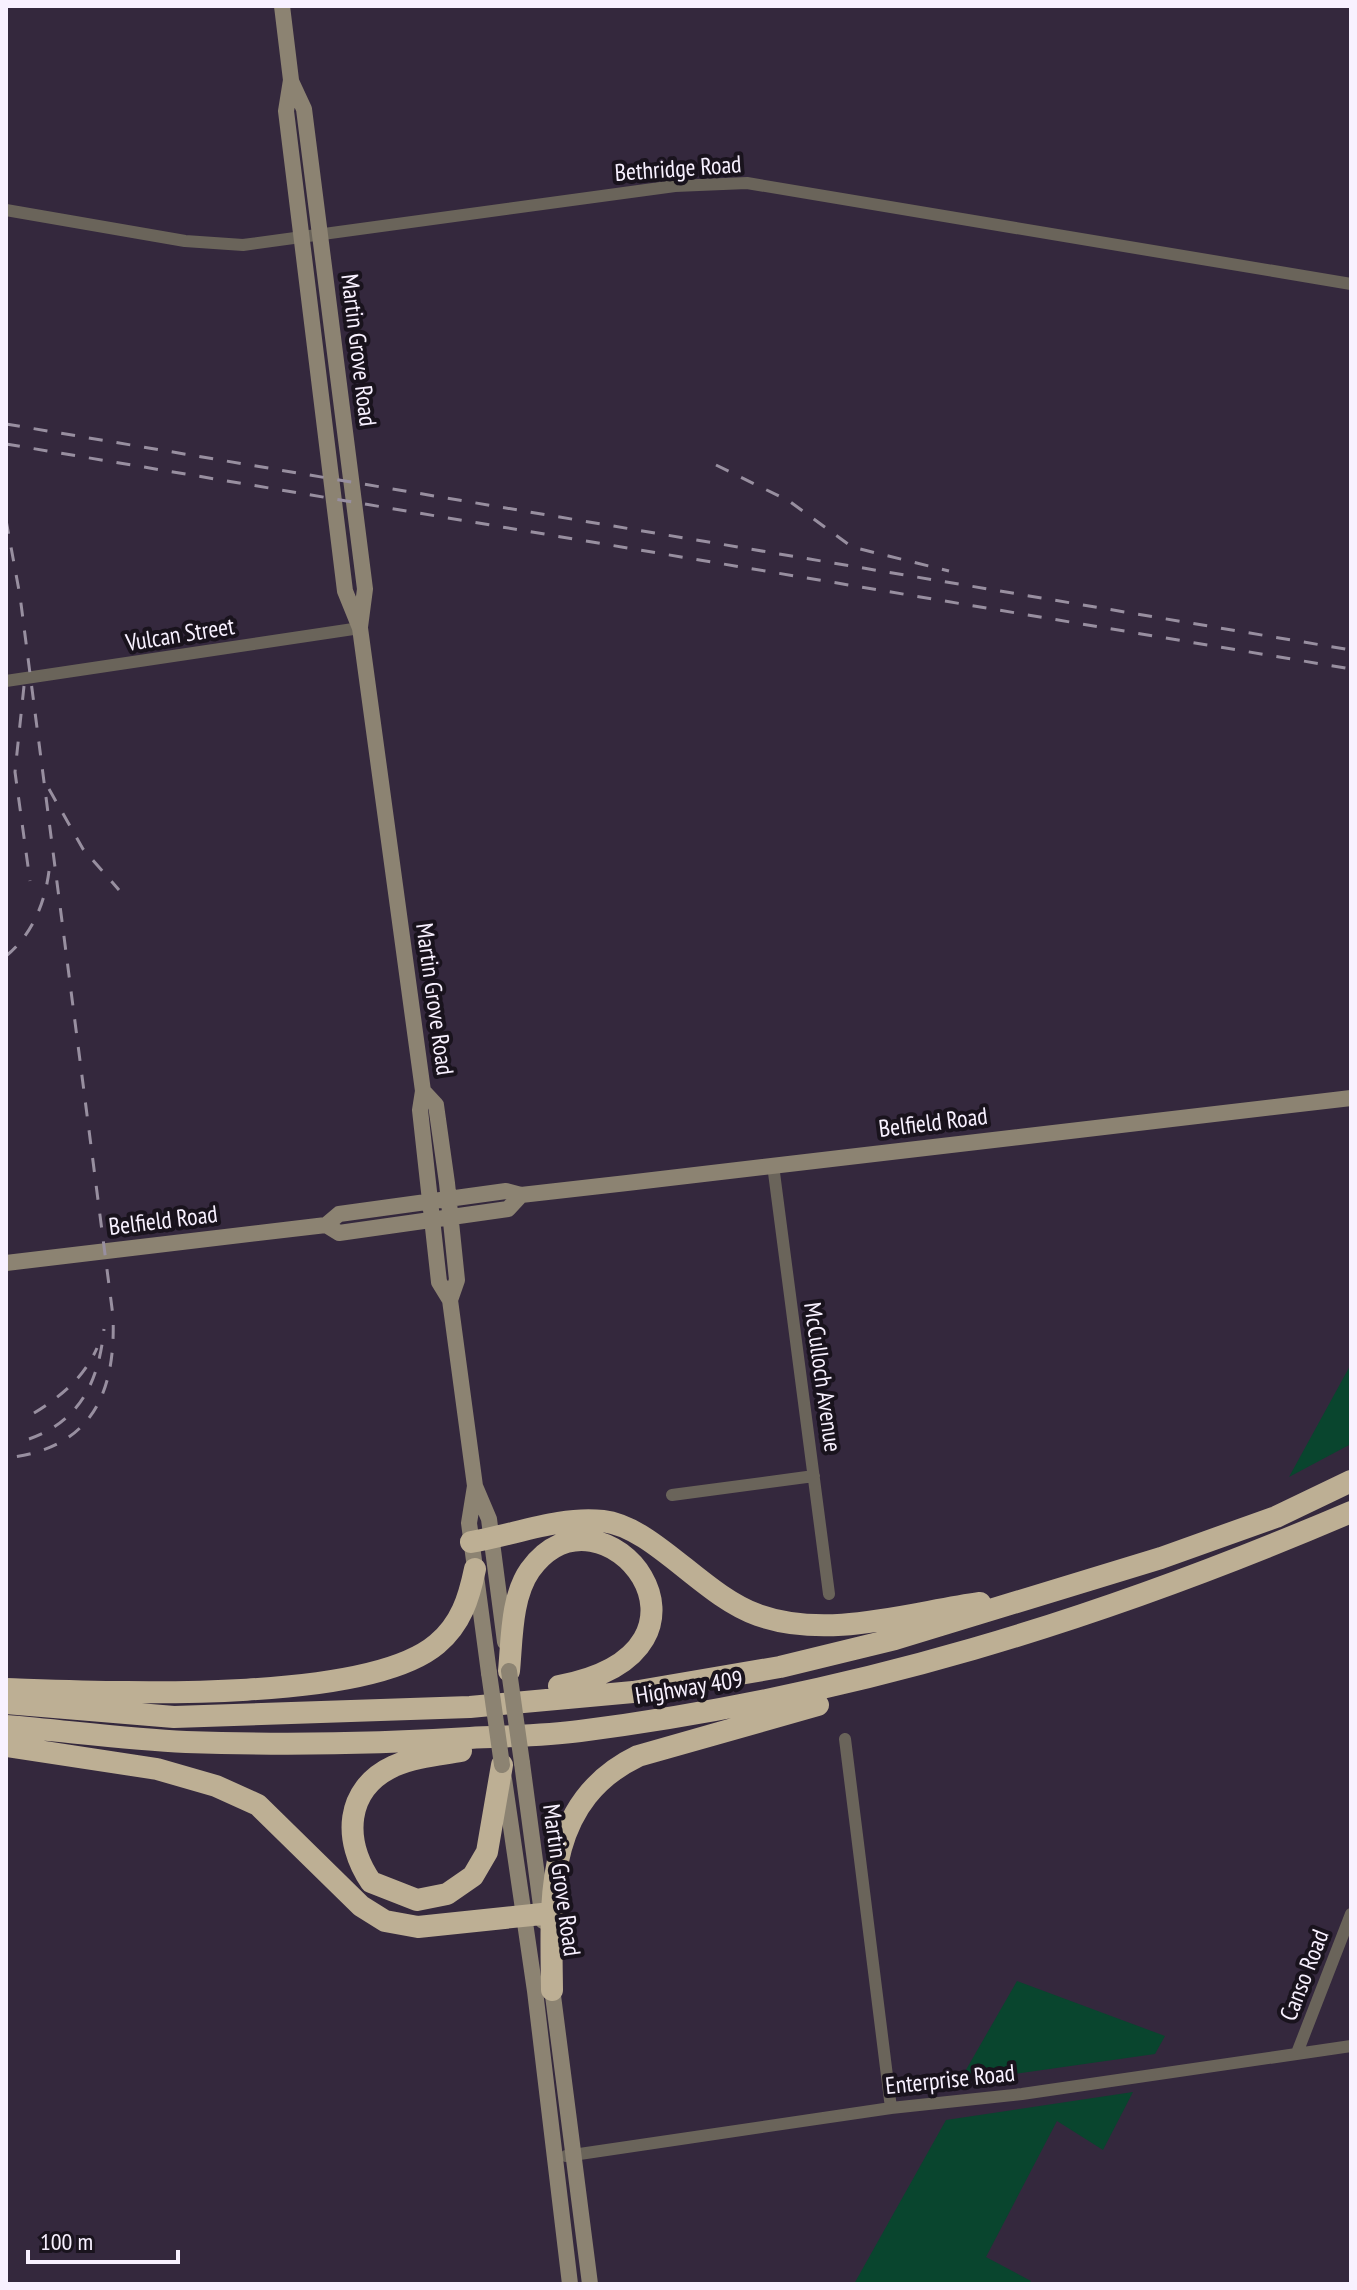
<svg xmlns="http://www.w3.org/2000/svg" width="1357" height="2290" viewBox="0 0 1357 2290" font-family="'PT Sans Narrow',sans-serif">
<style>
.green{fill:#09452e}
.lines{fill:none;stroke-linecap:round;stroke-linejoin:round}
.street{stroke:#6a645a;stroke-width:12}
.secondary{stroke:#8c8372;stroke-width:16}
.highway{stroke:#bdaf94;stroke-width:22}
.rail{stroke:#988fa0;stroke-width:3;stroke-dasharray:14 14;stroke-linecap:butt}
.secondary-bridge{stroke:#8c8372;stroke-width:16}
.labels{text-anchor:middle;dominant-baseline:central;stroke-width:8;stroke-linejoin:round;paint-order:stroke}
.street-label{font-size:24px;fill:#f8f1ff;stroke:#19131d}
</style>
<rect width="100%" height="100%" fill="#34283d"/>
<path class="green" d="M1351 1364V1444L1289 1477Z
M1017 1981 1165 2036 1155 2054 959 2082Z
M1133 2092 1103 2150 1057 2121 986 2257 1031 2281 1029 2284H854L946 2120Z"/>
<g class="lines">
<path class="street" d="M6 210 185 241 243 245 675 186 747 183 1351 284
M6 681 360 628
M773 1165 829 1594
M672 1495 814 1476
M845 1739 891 2108
M1297 2053 1351 1914
M566 2156 891 2108 1022 2094 1351 2046"/>
<path class="secondary" d="M282 6 291 80 286 111 345 591 360 628 423 1091 420 1110 439 1282 450 1300 475 1486 469 1523 489 1673
M291 81 304 109 365 589 360 627
M423 1091 436 1105 447 1183 457 1280 450 1300
M326 1225 339 1233 508 1209 521 1195
M6 1263 326 1225 339 1214 506 1191 521 1195 627 1183 1351 1098
M475 1486 489 1519 505 1642
M522 1763 543 1921
M504 1779 535 1991 570 2284
M551 1980 590 2284"/>
<path class="highway" d="M471 1542C514 1535 560 1516 603 1521 654 1527 703 1596 758 1615 828 1640 909 1613 980 1603
M509 1671C512 1640 511 1597 530 1570 602 1470 747 1650 559 1686
M6 1689C103 1692 365 1705 437 1644 461 1624 469 1598 475 1569
M6 1703 174 1717 470 1707 633 1692 780 1667 895 1639 1161 1558 1276 1517 1351 1481
M6 1726C66 1731 126 1739 186 1742 280 1745 375 1744 470 1738 506 1736 544 1736 580 1731 853 1696 1099 1620 1351 1512
M6 1746 157 1769 216 1786 258 1805 361 1906 385 1921 418 1927 542 1914
M461 1751C438 1755 415 1757 394 1766 344 1789 343 1841 371 1882L417 1900 447 1894 473 1876 487 1852 502 1765
M552 1990C551 1899 543 1802 638 1756L818 1705"/>
<path class="rail" d="M6 424 1351 650
M6 444 1351 669
M716 465 789 501 852 547 949 571
M6 520 20 596 113 1316C116 1393 92 1449 6 1458
M24 686 15 772 30 881
M49 789 83 849 119 890
M6 956C32 935 45 903 49 871
M34 1413C60 1397 84 1378 97 1348
M29 1439C81 1421 99 1380 104 1329"/>
<path class="secondary-bridge" d="M509 1671 522 1763
M489 1673 502 1765"/>
</g>
<g class="labels">
<g class="street-label">
<text transform="translate(678 168) rotate(-4)">Bethridge Road</text>
<text transform="translate(359 350) rotate(83)">Martin Grove Road</text>
<text transform="translate(180 634) rotate(-9)">Vulcan Street</text>
<text transform="translate(435 999) rotate(82)">Martin Grove Road</text>
<text transform="translate(933 1122) rotate(-7)">Belfield Road</text>
<text transform="translate(163 1220) rotate(-7)">Belfield Road</text>
<text transform="translate(823 1377) rotate(82)">McCulloch Avenue</text>
<text transform="translate(689 1687) rotate(-9)">Highway 409</text>
<text transform="translate(562 1880) rotate(82)">Martin Grove Road</text>
<text transform="translate(1304 1975) rotate(-69)">Canso Road</text>
<text transform="translate(950 2079) rotate(-6)">Enterprise Road</text>
</g>
</g>
<rect width="1357" height="2290" fill="none" stroke="#f8f1ff" stroke-width="16"/>
<path d="M28 2250v12h150v-12" fill="none" stroke="#f8f1ff" stroke-width="4"/>
<text x="40" y="2250" font-size="24" fill="#f8f1ff" stroke="#19131d" stroke-width="6" paint-order="stroke">100 m</text>
</svg>
